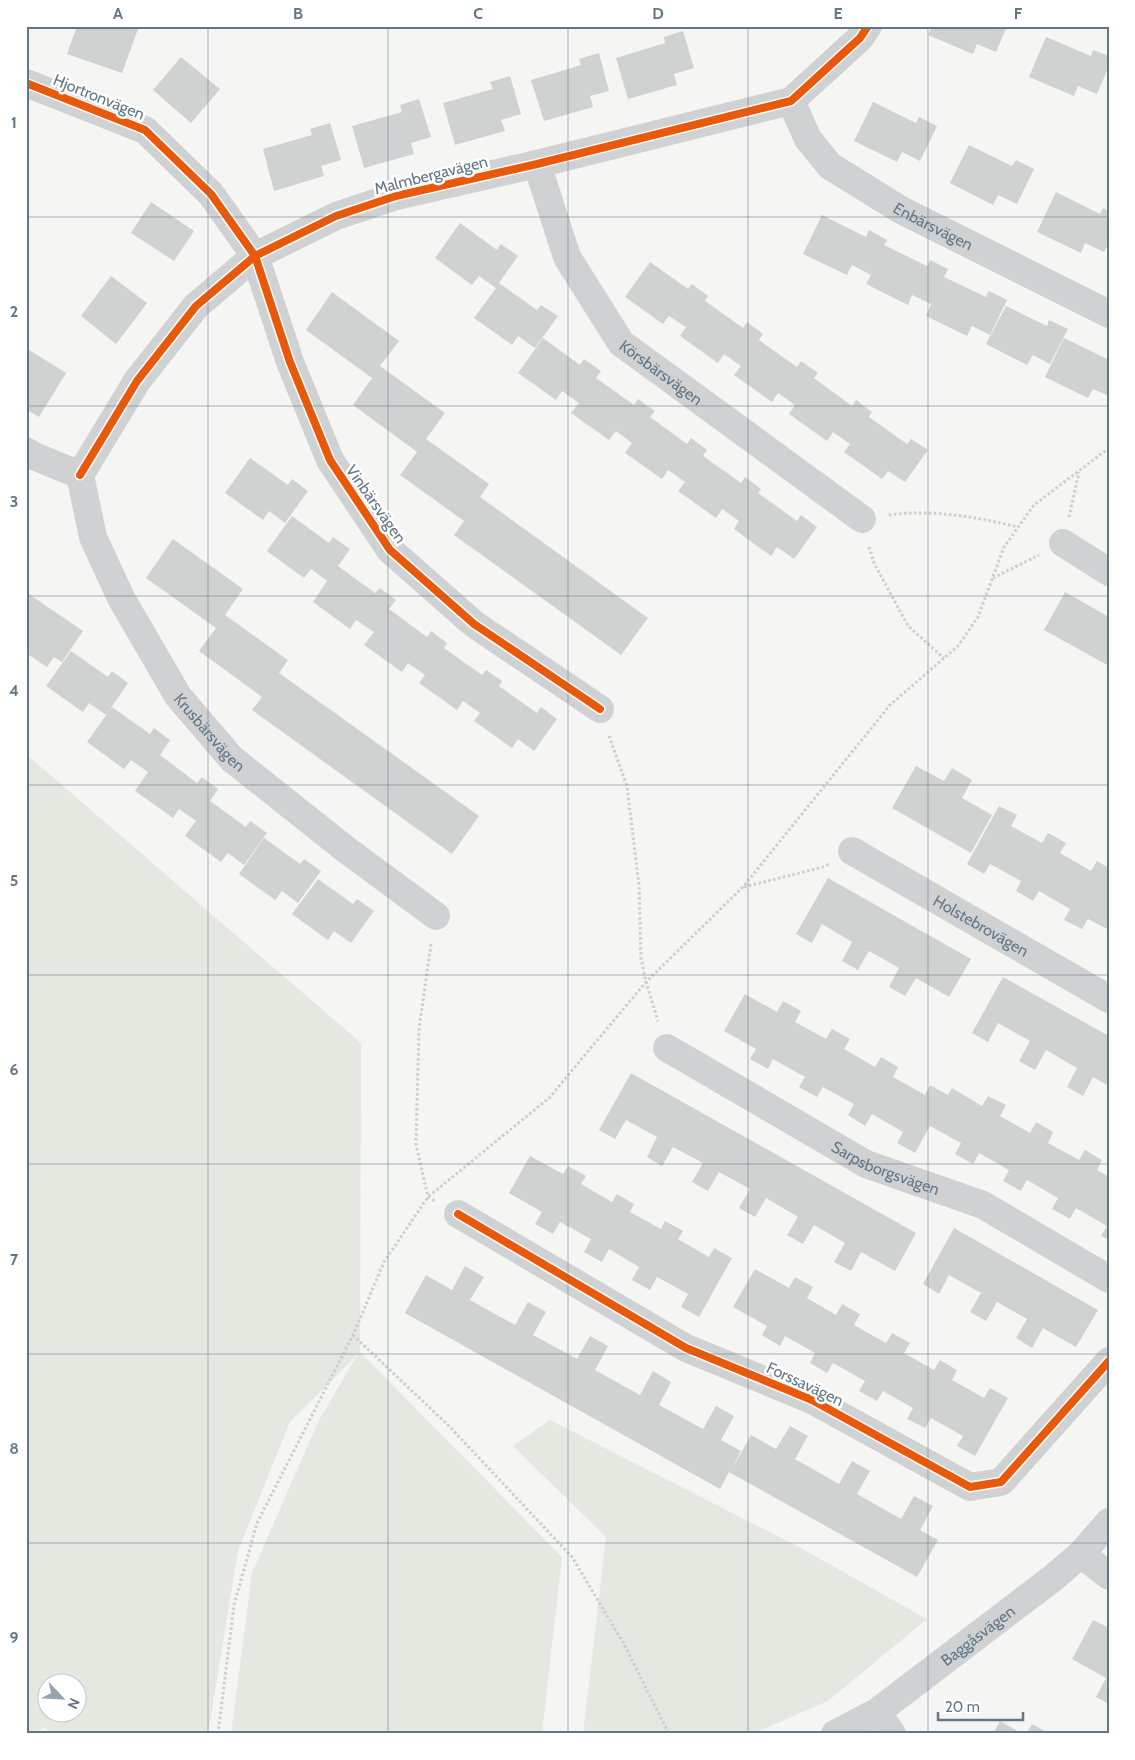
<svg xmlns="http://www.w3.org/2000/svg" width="1135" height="1760" viewBox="0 0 1135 1760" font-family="Cabin,sans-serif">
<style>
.green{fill:#e4e8e1;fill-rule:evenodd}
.building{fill:#d0d2d1}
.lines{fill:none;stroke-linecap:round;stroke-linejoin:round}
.path{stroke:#cdcece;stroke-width:3;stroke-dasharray:2.5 2.5;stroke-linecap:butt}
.minor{stroke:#d0d1d2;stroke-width:28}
.cycleway-casing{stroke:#fff;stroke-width:11}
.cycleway{stroke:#e8590c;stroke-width:8}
.grid{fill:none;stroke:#627786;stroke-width:1;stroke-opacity:0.55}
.labels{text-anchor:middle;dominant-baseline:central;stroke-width:5;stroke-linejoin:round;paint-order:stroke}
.street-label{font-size:16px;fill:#627786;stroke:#fff}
.neatline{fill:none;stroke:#627786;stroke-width:2}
.grid-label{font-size:16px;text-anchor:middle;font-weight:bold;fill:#627786}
</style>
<rect width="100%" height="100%" fill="#f5f5f3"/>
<path class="green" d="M26 754 361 1043 360 1352 562 1557 542 1734H231L252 1573 319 1420 358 1354 290 1422 238 1551 208 1734H54L45 1727 31 1734H26ZM48 1682H78V1712H48Z
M550 1420 797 1546 927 1619 828 1701 752 1734H583L606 1537 513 1446Z"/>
<path class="building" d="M77 26H131L138 29 122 73 67 54Z
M932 26H1007L996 52 977 44 973 54 928 35Z
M683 31 694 68 674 74 677 85 628 99 616 58 665 43 664 37Z
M1046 37 1091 56 1093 50 1109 56V66L1097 94 1078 86 1074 96 1029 77Z
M599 53 609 91 590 96 593 107 544 121 531 80 581 65 579 59Z
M181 57 220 89 191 123 153 90Z
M510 76 521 114 501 120 505 131 455 145 443 103 493 89 490 82Z
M419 99 431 137 411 143 414 154 364 168 352 126 402 112 400 105Z
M873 102 916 123 919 117 937 126 920 161 902 152 897 162 854 141Z
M330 123 341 160 321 166 324 176 274 191 263 149 312 135 310 129Z
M969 145 1012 166 1016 160 1034 169 1017 204 998 195 993 205 950 183Z
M1056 192 1100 214 1103 208 1109 211V242L1104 252 1085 243 1081 253 1037 232Z
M151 202 194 231 174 261 131 233Z
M822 215 866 237 869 230 887 240 884 245 927 266 930 260 948 269 944 277 986 297 989 291 1007 300 990 335 972 326 967 336 926 316 935 295 931 304 912 295 908 305 866 284 871 275 852 265 847 275 803 254Z
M460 223 497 250 501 244 518 256 499 283 537 310 541 305 558 316 535 348 518 336 512 345 474 318 496 288 479 276 472 285 435 258Z
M650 262 688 289 692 284 708 296 705 301 743 328 747 322 763 334 759 340 797 367 801 361 818 373 814 378 852 406 856 400 872 412 869 417 907 444 911 439 928 450 905 482 888 471 882 479 844 452 850 444 833 432 827 441 789 414 795 405 778 393 772 402 734 375 741 366 724 354 718 363 680 336 699 308 686 327 669 316 663 324 625 297Z
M111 276 147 303 116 344 81 316Z
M332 292 399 341 380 366 445 413 426 439 489 484 480 497 648 618 621 655 454 535 464 521 400 475 417 452 353 405 372 378 306 330Z
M1006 306 1047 326 1049 320 1068 329 1050 364 1033 355 1027 365 986 344Z
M543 338 580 365 584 359 601 371 596 378 634 405 638 399 655 411 650 417 687 444 691 438 707 450 703 456 741 483 745 477 761 489 758 493 797 521 801 515 817 527 794 559 777 547 771 556 734 529 739 521 722 509 716 518 678 491 685 482 668 470 662 479 625 453 632 443 616 431 609 440 571 413 579 403 562 391 556 400 518 373Z
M1064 338 1107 359 1109 356V396L1093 389 1088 398 1045 377Z
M26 348 66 373 39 417 26 409Z
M250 458 288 485 292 479 308 491 285 523 269 511 263 520 225 493Z
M292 516 329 543 333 537 350 549 338 566 375 593 380 588 396 600 389 609 427 637 431 631 447 643 444 648 482 675 486 670 502 681 499 686 537 713 541 707 557 719 534 751 518 739 512 748 474 721 480 713 463 701 457 710 419 683 425 675 408 663 402 672 364 645 374 632 356 620 350 629 313 602 327 581 311 569 304 578 267 551Z
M173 539 243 589 225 615 288 660 279 673 479 816 452 854 252 710 262 697 199 651 216 628 146 578Z
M26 592 83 631 62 662 54 657 47 667 26 653Z
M1065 592 1109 617V666L1044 630Z
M71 651 108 677 112 671 128 683 106 715 89 703 83 712 46 686Z
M112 707 150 734 154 728 170 740 160 755 197 783 202 777 218 789 210 801 246 827 250 821 267 833 244 865 228 853 221 862 185 836 196 821 179 809 173 818 135 791 148 772 131 760 124 769 87 742Z
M916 766 944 781 952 768 972 780 962 798 992 815 971 853 892 808Z
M999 806 1017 815 1011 826 1042 843 1048 833 1066 843 1060 853 1091 871 1097 861 1109 868V930L1088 919 1082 929 1064 920 1070 909 1039 891 1033 901 1016 891 1021 881 990 864 984 874 967 864Z
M264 838 300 864 304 859 321 871 298 903 282 891 275 900 239 874Z
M828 878 971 959 949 997 916 978 905 996 889 987 899 968 869 951 858 970 842 961 852 942 822 924 812 943 796 934Z
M318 879 353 904 357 899 374 911 351 943 334 931 328 940 292 914Z
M1003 977 1109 1036V1086L1093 1077 1083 1096 1067 1087 1077 1068 1046 1050 1035 1070 1019 1061 1030 1041 998 1023 988 1042 972 1033Z
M745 994 777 1012 783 1001 801 1011 795 1022 826 1039 832 1029 850 1039 844 1049 875 1067 881 1057 898 1067 893 1077 925 1095 930 1085 948 1095 952 1088 982 1106 988 1096 1006 1105 1000 1116 1030 1133 1036 1122 1053 1132 1048 1143 1079 1160 1085 1150 1102 1160 1097 1170 1109 1177V1240L1101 1236 1107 1226 1076 1208 1070 1219 1052 1209 1058 1198 1027 1180 1021 1191 1003 1181 1009 1170 979 1153 973 1164 955 1154 961 1143 930 1126 915 1153 897 1143 903 1132 872 1114 865 1126 848 1115 854 1104 823 1087 817 1097 799 1087 805 1077 773 1059 768 1069 750 1059 756 1049 724 1031Z
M631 1073 916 1233 895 1271 861 1252 851 1271 834 1262 845 1243 814 1225 803 1244 787 1235 798 1217 766 1198 755 1217 739 1208 750 1189 719 1172 708 1191 692 1182 703 1163 673 1147 662 1166 647 1157 657 1137 626 1120 615 1139 599 1130Z
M530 1156 563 1174 568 1166 586 1176 581 1184 612 1202 617 1194 634 1204 630 1212 661 1229 665 1221 683 1231 678 1239 709 1257 714 1248 732 1258 699 1317 681 1307 688 1294 657 1277 650 1290 632 1280 639 1267 609 1249 602 1262 584 1252 591 1239 560 1222 553 1234 535 1224 542 1212 509 1193Z
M954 1228 1098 1310 1076 1347 1043 1328 1032 1348 1016 1338 1027 1319 997 1302 986 1321 970 1312 981 1293 949 1275 939 1294 923 1284Z
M465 1266 484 1277 470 1300 515 1325 528 1302 546 1312 533 1335 577 1359 590 1336 608 1346 595 1370 640 1395 653 1371 671 1382 659 1405 703 1429 716 1406 734 1416 721 1440 741 1451 731 1471 751 1435 776 1449 790 1426 808 1436 795 1459 839 1484 852 1461 870 1471 857 1494 901 1519 914 1496 933 1506 920 1530 938 1540 917 1577 729 1472 720 1489 405 1313 426 1275 452 1290Z
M755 1269 789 1288 795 1277 813 1287 807 1298 836 1315 842 1304 860 1314 854 1325 886 1343 892 1333 910 1343 904 1353 934 1370 940 1360 957 1370 952 1380 984 1398 990 1388 1008 1398 975 1456 957 1446 963 1436 931 1418 925 1428 907 1419 913 1408 883 1391 877 1401 859 1391 865 1381 833 1363 827 1373 810 1363 815 1353 785 1336 780 1346 762 1335 767 1326 733 1307Z
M1093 1620 1109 1628V1704L1096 1697 1106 1678 1072 1659Z
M1000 1721 1023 1734H993Z
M1032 1724 1050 1734H1026Z"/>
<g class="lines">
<path class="path" d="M889 515C933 509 976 517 1018 527
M1069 517 1079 472
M869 547 874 563 908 626 944 658
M993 578 1039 555
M609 736 627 786 639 886 641 958 646 982 658 1021
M744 887 823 867 829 864
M431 944 419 1029 416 1144 428 1197 435 1201
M353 1335 449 1426 572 1557 624 1644 669 1734
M218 1734 234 1605 257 1523 353 1335 384 1262 428 1197 549 1098 646 982 743 887 890 705 958 646 978 617 1004 547 1034 505 1109 448"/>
<g class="minor">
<path d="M26 83 145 130 211 194 255 256 290 362 330 460 390 550 474 624 600 709"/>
<path id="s1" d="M791 101 808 139 830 166 901 210 1109 314"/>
<path id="s2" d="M537 164 567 257 621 343 862 519"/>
<path d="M26 451 34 456 80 475"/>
<path d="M80 475 137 381 196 306 255 256 336 216 396 196 537 164 791 101 860 38 868 26"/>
<path id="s3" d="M80 475 93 537 121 598 178 696 232 759 344 848 436 916"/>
<path d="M1063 543 1109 572"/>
<path id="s4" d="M852 851 1109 999"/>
<path id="s5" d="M667 1048 866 1164 983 1205 1109 1279"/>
<path d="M458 1214 686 1348 812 1400 970 1487 1001 1482 1109 1361"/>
<path d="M1081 1554 1109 1576"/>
<path d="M877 1712 892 1734"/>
<path id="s6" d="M835 1734 877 1712 1053 1578 1081 1554 1109 1522"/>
</g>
<g class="cycleway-casing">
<path id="cycleway" d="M26 83 145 130 211 194 255 256 290 362 330 460 390 550 474 624 600 709
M80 475 137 381 196 306 255 256 336 216 396 196 537 164 791 101 860 38 868 26
M458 1214 686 1348 812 1400 970 1487 1001 1482 1109 1361"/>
</g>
<use href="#cycleway" class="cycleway"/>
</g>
<path class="grid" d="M208 26V1734M388 26V1734M568 26V1734M748 26V1734M928 26V1734M26 217H1109M26 406H1109M26 596H1109M26 785H1109M26 975H1109M26 1164H1109M26 1354H1109M26 1543H1109"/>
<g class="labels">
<g class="street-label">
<text transform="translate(99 97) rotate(22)">Hjortronvägen</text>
<text transform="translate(431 175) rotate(-14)">Malmbergavägen</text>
<text stroke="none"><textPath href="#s1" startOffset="196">Enbärsvägen</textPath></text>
<text stroke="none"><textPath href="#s2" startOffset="249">Körsbärsvägen</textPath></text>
<text transform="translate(376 504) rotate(55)">Vinbärsvägen</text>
<text stroke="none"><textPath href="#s3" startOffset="292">Krusbärsvägen</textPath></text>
<text stroke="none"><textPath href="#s4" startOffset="149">Holstebrovägen</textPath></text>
<text stroke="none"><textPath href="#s5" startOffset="250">Sarpsborgsvägen</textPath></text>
<text transform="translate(805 1384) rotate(25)">Forssavägen</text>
<text stroke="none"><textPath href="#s6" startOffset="174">Baggåsvägen</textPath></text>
</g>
</g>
<rect width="1135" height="1760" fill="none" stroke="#ffffff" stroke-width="55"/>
<g transform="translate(62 1698) rotate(115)"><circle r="24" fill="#ffffff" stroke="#c0c9cf"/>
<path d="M0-4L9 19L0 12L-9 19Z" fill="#95a3ac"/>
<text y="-8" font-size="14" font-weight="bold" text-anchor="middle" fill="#627786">N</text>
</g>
<path d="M938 1712v8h85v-8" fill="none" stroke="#627786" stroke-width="2.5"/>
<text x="945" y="1712" font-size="15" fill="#627786" stroke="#ffffff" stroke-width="4" paint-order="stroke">20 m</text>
<rect x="28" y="28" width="1080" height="1704" class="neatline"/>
<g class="grid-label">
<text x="118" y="19">A</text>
<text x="298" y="19">B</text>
<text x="478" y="19">C</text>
<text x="658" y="19">D</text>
<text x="838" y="19">E</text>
<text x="1018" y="19">F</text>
<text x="14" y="128">1</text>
<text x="14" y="317">2</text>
<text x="14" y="507">3</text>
<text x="14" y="696">4</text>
<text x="14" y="886">5</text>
<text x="14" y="1075">6</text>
<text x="14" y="1265">7</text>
<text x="14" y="1454">8</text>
<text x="14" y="1643">9</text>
</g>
</svg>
